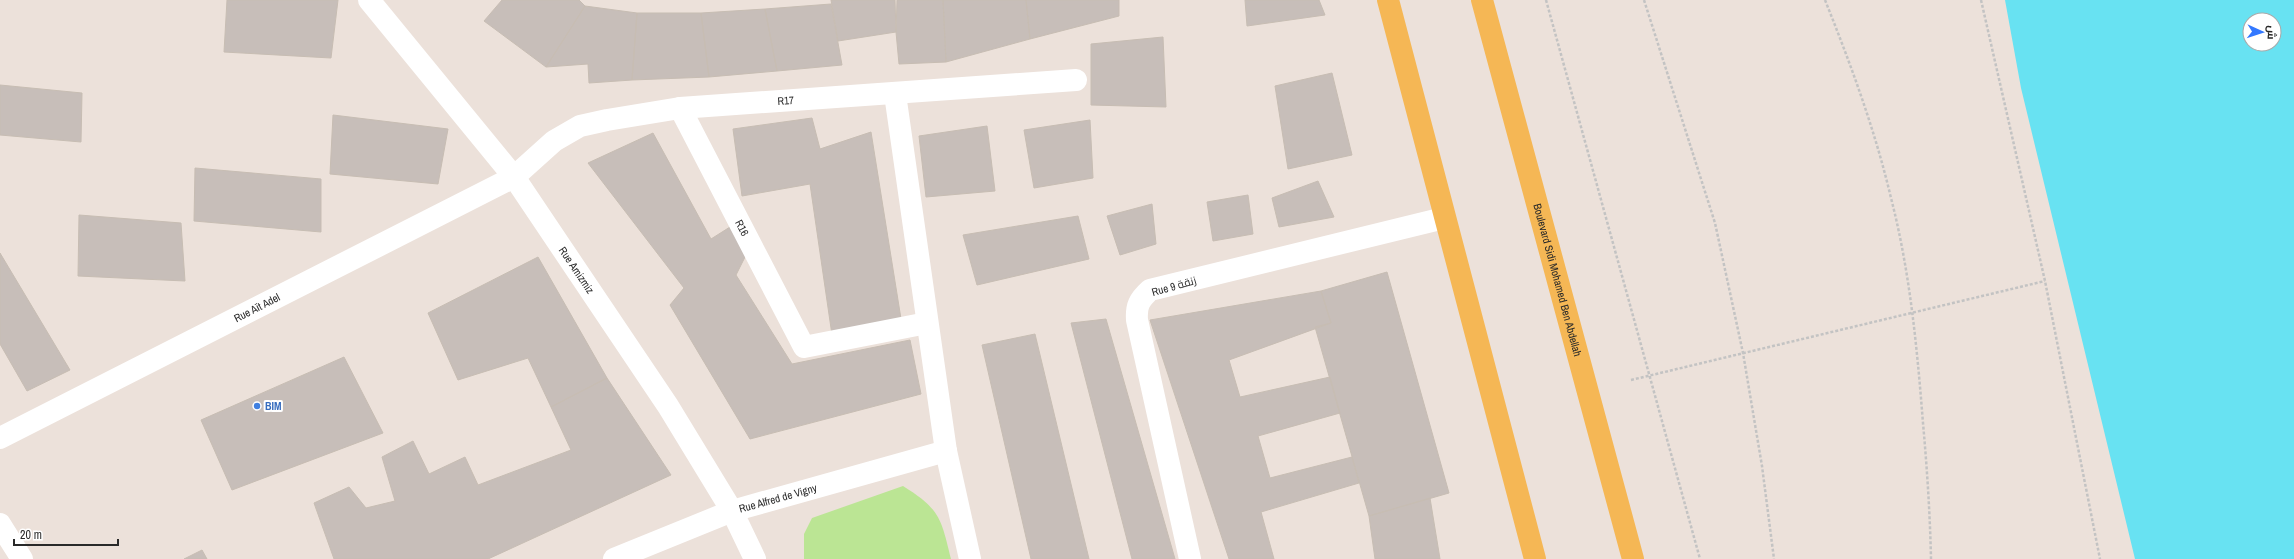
<svg xmlns="http://www.w3.org/2000/svg" width="2294" height="559" viewBox="0 0 2294 559" font-family="'Archivo Narrow',Cairo,sans-serif">
<style>
.green{fill:#bbe594}
.water{fill:#68e2f2;fill-rule:evenodd}
.building{fill:#c7beb9;stroke:#c7bdb3}
.lines{fill:none;stroke-linecap:round;stroke-linejoin:round}
.path{stroke:#c3c3c3;stroke-width:2.5;stroke-dasharray:3 2;stroke-linecap:butt}
.street{stroke:#fff;stroke-width:22}
.primary{stroke:#f5b755;stroke-width:22}
.shop-dot{fill:#3f7fe0;stroke:#fff;stroke-width:1.5}
.labels{text-anchor:middle;dominant-baseline:central;stroke-width:4;stroke-linejoin:round;paint-order:stroke}
.street-label{font-size:11px;fill:#292929;stroke:#fff}
.shop-label{font-size:11px;font-weight:bold;fill:#366cbe;stroke:#fff;text-anchor:start}
</style>
<rect width="100%" height="100%" fill="#ece1da"/>
<path class="green" d="M903 486C940 509 941 518 951 559H804V534L812 518Z"/>
<path class="water" d="M2005 0H2294V559H2135L2021 88ZM2250 20H2274V44H2250Z"/>
<path class="building" d="M227 0H338L331 58 224 52Z
M502 0H579L585 6 546 67 484 21Z
M831 0H895L896 32 838 41Z
M897 0H943L946 62 899 64 896 32Z
M943 0H1026L1030 39 946 62Z
M1026 0H1119V16L1030 39Z
M1245 0H1319L1325 15 1247 26Z
M831 4 842 65 777 71 765 9Z
M585 6 637 13 632 80 589 83 588 64 546 67Z
M765 9 777 71 709 77 701 13Z
M637 13H701L709 77 632 80Z
M1163 37 1166 107 1091 105V44Z
M1332 73 1352 155 1288 169 1275 86Z
M0 85 82 93 81 142 0 135Z
M333 115 448 129 438 184 330 174Z
M812 118 820 149 871 132 902 325 832 335 810 184 742 196 733 129Z
M1090 120 1093 178 1034 188 1024 130Z
M987 126 995 191 926 197 919 136Z
M653 133 711 239 730 227 746 255 736 275 792 364 910 340 921 394 750 439 670 305 684 288 588 163Z
M195 168 321 179V232L194 221Z
M1318 181 1334 217 1279 227 1272 198Z
M1248 195 1253 234 1213 241 1207 202Z
M1152 204 1156 244 1120 255 1107 216Z
M79 215 181 223 185 281 78 276Z
M1078 216 1089 259 977 285 963 235Z
M0 253 70 370 27 391 0 344Z
M538 257 607 378 551 407 528 358 458 380 428 313Z
M1387 272 1449 493 1369 516 1315 327 1331 323 1321 291Z
M1321 291 1331 323 1229 360 1240 397 1330 377 1340 413 1258 436 1270 478 1352 457 1359 483 1261 512 1274 559H1229L1150 320Z
M1106 319 1175 559H1132L1071 323Z
M1035 334 1089 559H1031L982 345Z
M344 357 383 433 232 490 201 420Z
M607 378 671 475 488 559H334L314 503 349 487 366 508 395 501 382 457 413 441 429 474 465 457 478 485 571 450 551 407Z
M1430 498 1440 559H1375L1369 516Z
M202 550 207 559H184Z"/>
<g class="lines">
<path class="path" d="M1546 0 1700 559
M1644 0 1715 223 1743 353 1762 466 1774 559
M1825 0C1851 65 1875 130 1891 198 1910 272 1917 347 1923 423 1927 468 1930 513 1931 559
M1981 0 2045 281 2100 559
M1631 380 2045 281"/>
<g class="street">
<path id="s1" d="M369 0 514 177 668 406 732 511 755 559"/>
<path d="M895 94 946 451 970 559"/>
<path id="s2" d="M680 108 804 347 927 323"/>
<path id="s3" d="M0 438 514 177 554 141 580 126 607 120 680 108 1076 80"/>
<path d="M0 524 22 559"/>
<path id="s4" d="M614 559 732 511 946 451"/>
<path d="M1190 559 1137 320C1136 306 1139 300 1150 290L1444 218"/>
</g>
<g class="primary">
<path d="M1388 0 1535 559"/>
<path id="s5" d="M1482 0 1633 559"/>
</g>
</g>
<circle class="shop-dot" cx="257" cy="406" r="4"/>
<g class="labels">
<g class="street-label">
<text stroke="none"><textPath href="#s3" startOffset="868">R17</textPath></text>
<text stroke="none"><textPath href="#s2" startOffset="135">R16</textPath></text>
<text stroke="none"><textPath href="#s1" startOffset="341">Rue Amizmiz</textPath></text>
<text stroke="none"><textPath href="#s5" startOffset="290">Boulevard Sidi Mohamed Ben Abdellah</textPath></text>
<text transform="translate(1174 286) rotate(-16)">Rue 9 زنقة</text>
<text stroke="none"><textPath href="#s3" startOffset="288">Rue Aït Adel</textPath></text>
<text stroke="none"><textPath href="#s4" startOffset="175">Rue Alfred de Vigny</textPath></text>
</g>
<g class="shop-label">
<text x="265" y="406">BIM</text>
</g>
</g>
<g transform="translate(2262 32) rotate(93)"><circle r="19" fill="#ffffff" stroke="#a9a9a9"/>
<path d="M0-3L7 15L0 10L-7 15Z" fill="#3378ff"/>
<text y="-6" font-size="11" font-weight="bold" text-anchor="middle" fill="#292929">ش</text>
</g>
<path d="M14 539v6h104v-6" fill="none" stroke="#292929" stroke-width="2"/>
<text x="20" y="539" font-size="12" fill="#292929" stroke="#ffffff" stroke-width="3" paint-order="stroke">20 m</text>
</svg>
